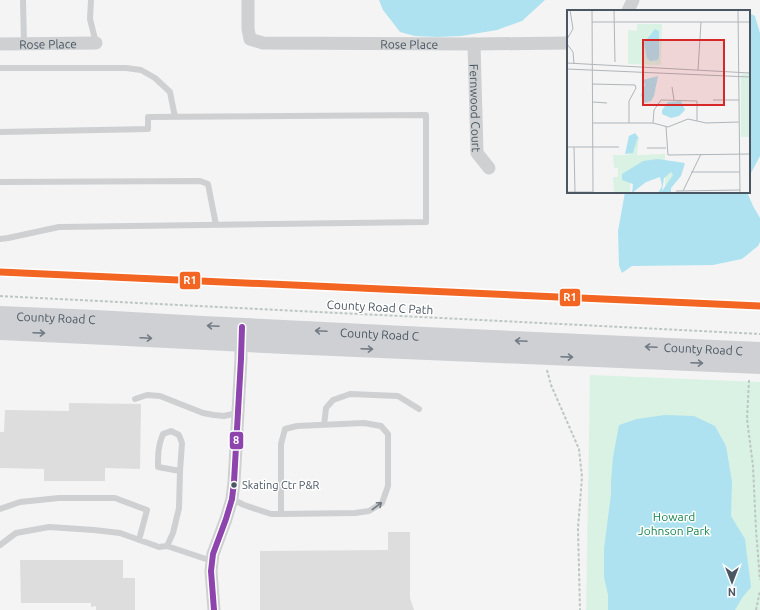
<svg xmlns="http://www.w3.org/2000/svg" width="760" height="610" viewBox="0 0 760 610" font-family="Ubuntu,sans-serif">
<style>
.green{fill:#d9f2e3}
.water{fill:#aee2f0}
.building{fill:#ddddde}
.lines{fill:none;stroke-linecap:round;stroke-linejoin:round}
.path{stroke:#bcc7c4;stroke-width:2;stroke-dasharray:3 2;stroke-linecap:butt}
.lane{stroke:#ced0d2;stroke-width:6}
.street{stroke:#ced0d2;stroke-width:13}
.secondary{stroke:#ced0d4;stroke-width:18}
.bus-1-casing{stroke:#fff;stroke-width:9}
.bus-1{stroke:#8e44ad;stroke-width:6}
.rail-1-casing{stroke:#fff;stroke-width:10}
.rail-1{stroke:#f26522;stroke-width:7}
.oneway{stroke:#727b84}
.oneway2{stroke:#727b83}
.bus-dot{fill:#4a5661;stroke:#fff;stroke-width:1.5}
.labels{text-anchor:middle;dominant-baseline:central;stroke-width:3;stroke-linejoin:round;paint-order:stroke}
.bus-label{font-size:11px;fill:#4a5661;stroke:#fff;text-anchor:start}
.street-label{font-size:12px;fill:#4a5661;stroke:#fff}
.park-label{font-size:12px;fill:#17864f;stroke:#fff}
.inset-road{fill:none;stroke:#b0b5b9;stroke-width:1}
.view{fill:#d62828;fill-opacity:0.15;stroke:#d62828;stroke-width:2}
.inset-edge{fill:none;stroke:#4a5661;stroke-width:2}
.line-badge{stroke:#fff;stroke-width:1.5}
.badge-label{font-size:11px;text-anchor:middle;font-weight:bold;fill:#fff}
</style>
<rect width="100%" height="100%" fill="#f4f4f4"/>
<path class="green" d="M590 375 760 382V610H586Z"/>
<path class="water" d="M379 0H545L522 21 497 30 461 36 437 37 415 36 400 32 383 10Z
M749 14H751L755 16 760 33V156L751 173 749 180Z
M625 192H747L753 206 760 218V242L758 246 742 259 713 265 632 266 622 273 619 266 618 231Z
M665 415 694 416 715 426 726 446 732 482 731 516 745 539 751 587 742 598 735 610H608V595L604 577V549L611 494V482L613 457 619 425 637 419Z"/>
<path class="building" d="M69 403 141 404 140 469 105 468V481H44V469L0 468V432H4L5 410 69 411Z
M388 532H410V598L414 610H260V551L388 550Z
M20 560H123V578H135V610H96V606L91 607V603H21Z"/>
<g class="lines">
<path class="path" d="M0 296 760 334
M547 370 551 385 579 449 582 477 578 528 580 610
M749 380 747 419 753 466 756 530 760 580
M756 610 760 591"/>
<path class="lane" d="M23 0 24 43
M91 0 90 19 96 43
M0 68H126L141 70 155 78 170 92 175 117
M0 132 148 129V117L426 115V222L59 227 8 238 0 239
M0 182 200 181 208 184 216 225
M135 399 147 395 160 396 203 413 214 415 224 416 237 413
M324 425 326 408 333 400 350 394 398 396 419 409
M232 499 244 505 271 514H281L355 513 369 511 382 503 388 486V434L381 426 364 423 297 426 285 429 281 444V514
M0 509 20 502 59 498H115L147 510 139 540
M0 545 16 533 49 527 94 530 120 533 159 547 167 546 212 561
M167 546 173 533 179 508 180 471 182 443 179 435 171 431 163 434C158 445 158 455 158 467L180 471"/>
<g class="street">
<path id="s1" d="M248 0V29L250 39 263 43 474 44 568 43"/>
<path d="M628 11 633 0"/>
<path id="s2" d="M0 44 96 43"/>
<path id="s3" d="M474 44 477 153 489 168"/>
<path d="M214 610 211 571 213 554 226 519 232 499 234 482 241 359V335"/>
</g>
<g class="secondary">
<path id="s4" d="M0 315 96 319 203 325 425 336 760 351"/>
<path d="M0 331 107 336 286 345 760 365"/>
</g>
<g class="bus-1-casing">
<path id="bus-1" d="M214 610 211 571 213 554 226 519 232 499 234 482 241 359 242 327"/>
</g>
<use href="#bus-1" class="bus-1"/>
<g class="rail-1-casing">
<path id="rail-1" d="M0 272 760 306"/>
</g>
<use href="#rail-1" class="rail-1"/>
</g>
<defs><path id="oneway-shaft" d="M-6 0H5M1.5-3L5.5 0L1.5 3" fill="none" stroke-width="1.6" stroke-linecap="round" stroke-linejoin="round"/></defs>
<g class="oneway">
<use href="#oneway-shaft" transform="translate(213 326) rotate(-177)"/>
<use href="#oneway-shaft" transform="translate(321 331) rotate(-177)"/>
<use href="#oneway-shaft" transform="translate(39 333) rotate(2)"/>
<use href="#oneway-shaft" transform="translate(146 338) rotate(3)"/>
<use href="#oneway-shaft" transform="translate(521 341) rotate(-177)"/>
<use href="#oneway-shaft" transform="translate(651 347) rotate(-177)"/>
<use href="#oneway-shaft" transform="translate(367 349) rotate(2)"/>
<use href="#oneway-shaft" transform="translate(567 357) rotate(2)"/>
<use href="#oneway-shaft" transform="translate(697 363) rotate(2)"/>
</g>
<use class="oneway2" href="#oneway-shaft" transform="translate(377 506) rotate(-37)"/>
<circle class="bus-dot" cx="234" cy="485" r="3.5"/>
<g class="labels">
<g class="bus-label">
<text x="242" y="485">Skating Ctr P&amp;R</text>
</g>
<g class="street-label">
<text stroke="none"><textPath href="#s2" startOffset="48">Rose Place</textPath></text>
<text stroke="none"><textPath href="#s1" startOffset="199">Rose Place</textPath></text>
<text stroke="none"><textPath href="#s3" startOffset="64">Fernwood Court</textPath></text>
<text transform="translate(380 307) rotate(3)">County Road C Path</text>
<text stroke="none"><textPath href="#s4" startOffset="56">County Road C</textPath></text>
<text stroke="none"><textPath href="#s4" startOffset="380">County Road C</textPath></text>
<text stroke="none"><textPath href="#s4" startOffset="704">County Road C</textPath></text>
</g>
<g class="park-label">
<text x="674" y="516">Howard<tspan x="674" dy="14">Johnson Park</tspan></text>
</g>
</g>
<g transform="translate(567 10)">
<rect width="183" height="183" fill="#f4f4f4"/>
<path d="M70 14H95L94 55 61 54V20L70 21ZM183 63V127H174V64ZM61 126 72 127 70 145 98 144V155H112L98 181V165L82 166V172H63V183H47L46 167H51V158H47L46 145H62L63 131Z" fill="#d9f2e3"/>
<path d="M88 19 92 21V46L91 50 83 51 80 48 77 33ZM91 66 87 86 84 91 77 93 74 85 78 75 76 70ZM114 91 118 100 112 106 104 108 95 104V100L101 92ZM68 123 71 127 66 143 58 144 62 126ZM91 149 118 153 114 166 104 178V183H91L95 176 93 167 79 172 65 183 66 174 55 170V164L76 151ZM104 162 106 165 95 181 97 168Z" fill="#aee2f0" fill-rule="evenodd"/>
<path class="inset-road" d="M25 0 26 183M47 0 48 52M171 0 173 183M25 12H183M0 29 6 19 3 0M0 34 6 42 7 54M0 53 183 63M0 59 183 67M131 60 134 12M25 74 68 75 69 78 62 91V113M105 77 107 90M146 90H172M26 92 40 93M26 113H86L101 117 121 109 139 113 172 112M86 113 87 100 94 90 130 91V111M99 117 101 145 183 144M0 137H52M7 137 8 182M80 138H99M124 162H173M109 181 173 180M116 181 134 144M0 182H26"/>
<path class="view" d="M76 30H157V95H76Z"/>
<rect width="183" height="183" class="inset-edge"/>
</g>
<g class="line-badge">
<rect x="179" y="271" width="22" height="19" rx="4" fill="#f26522"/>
<rect x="559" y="288" width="22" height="19" rx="4" fill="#f26522"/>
<rect x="229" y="431" width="15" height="19" rx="4" fill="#8e44ad"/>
</g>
<g class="badge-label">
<text x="190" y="284">R1</text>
<text x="570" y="301">R1</text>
<text x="236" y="444">8</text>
</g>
<g transform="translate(732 582) rotate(180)" stroke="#ffffff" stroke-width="3" paint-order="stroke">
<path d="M0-3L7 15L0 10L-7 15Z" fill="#4a5661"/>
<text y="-6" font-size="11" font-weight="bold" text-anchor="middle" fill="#4a5661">N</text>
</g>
</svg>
